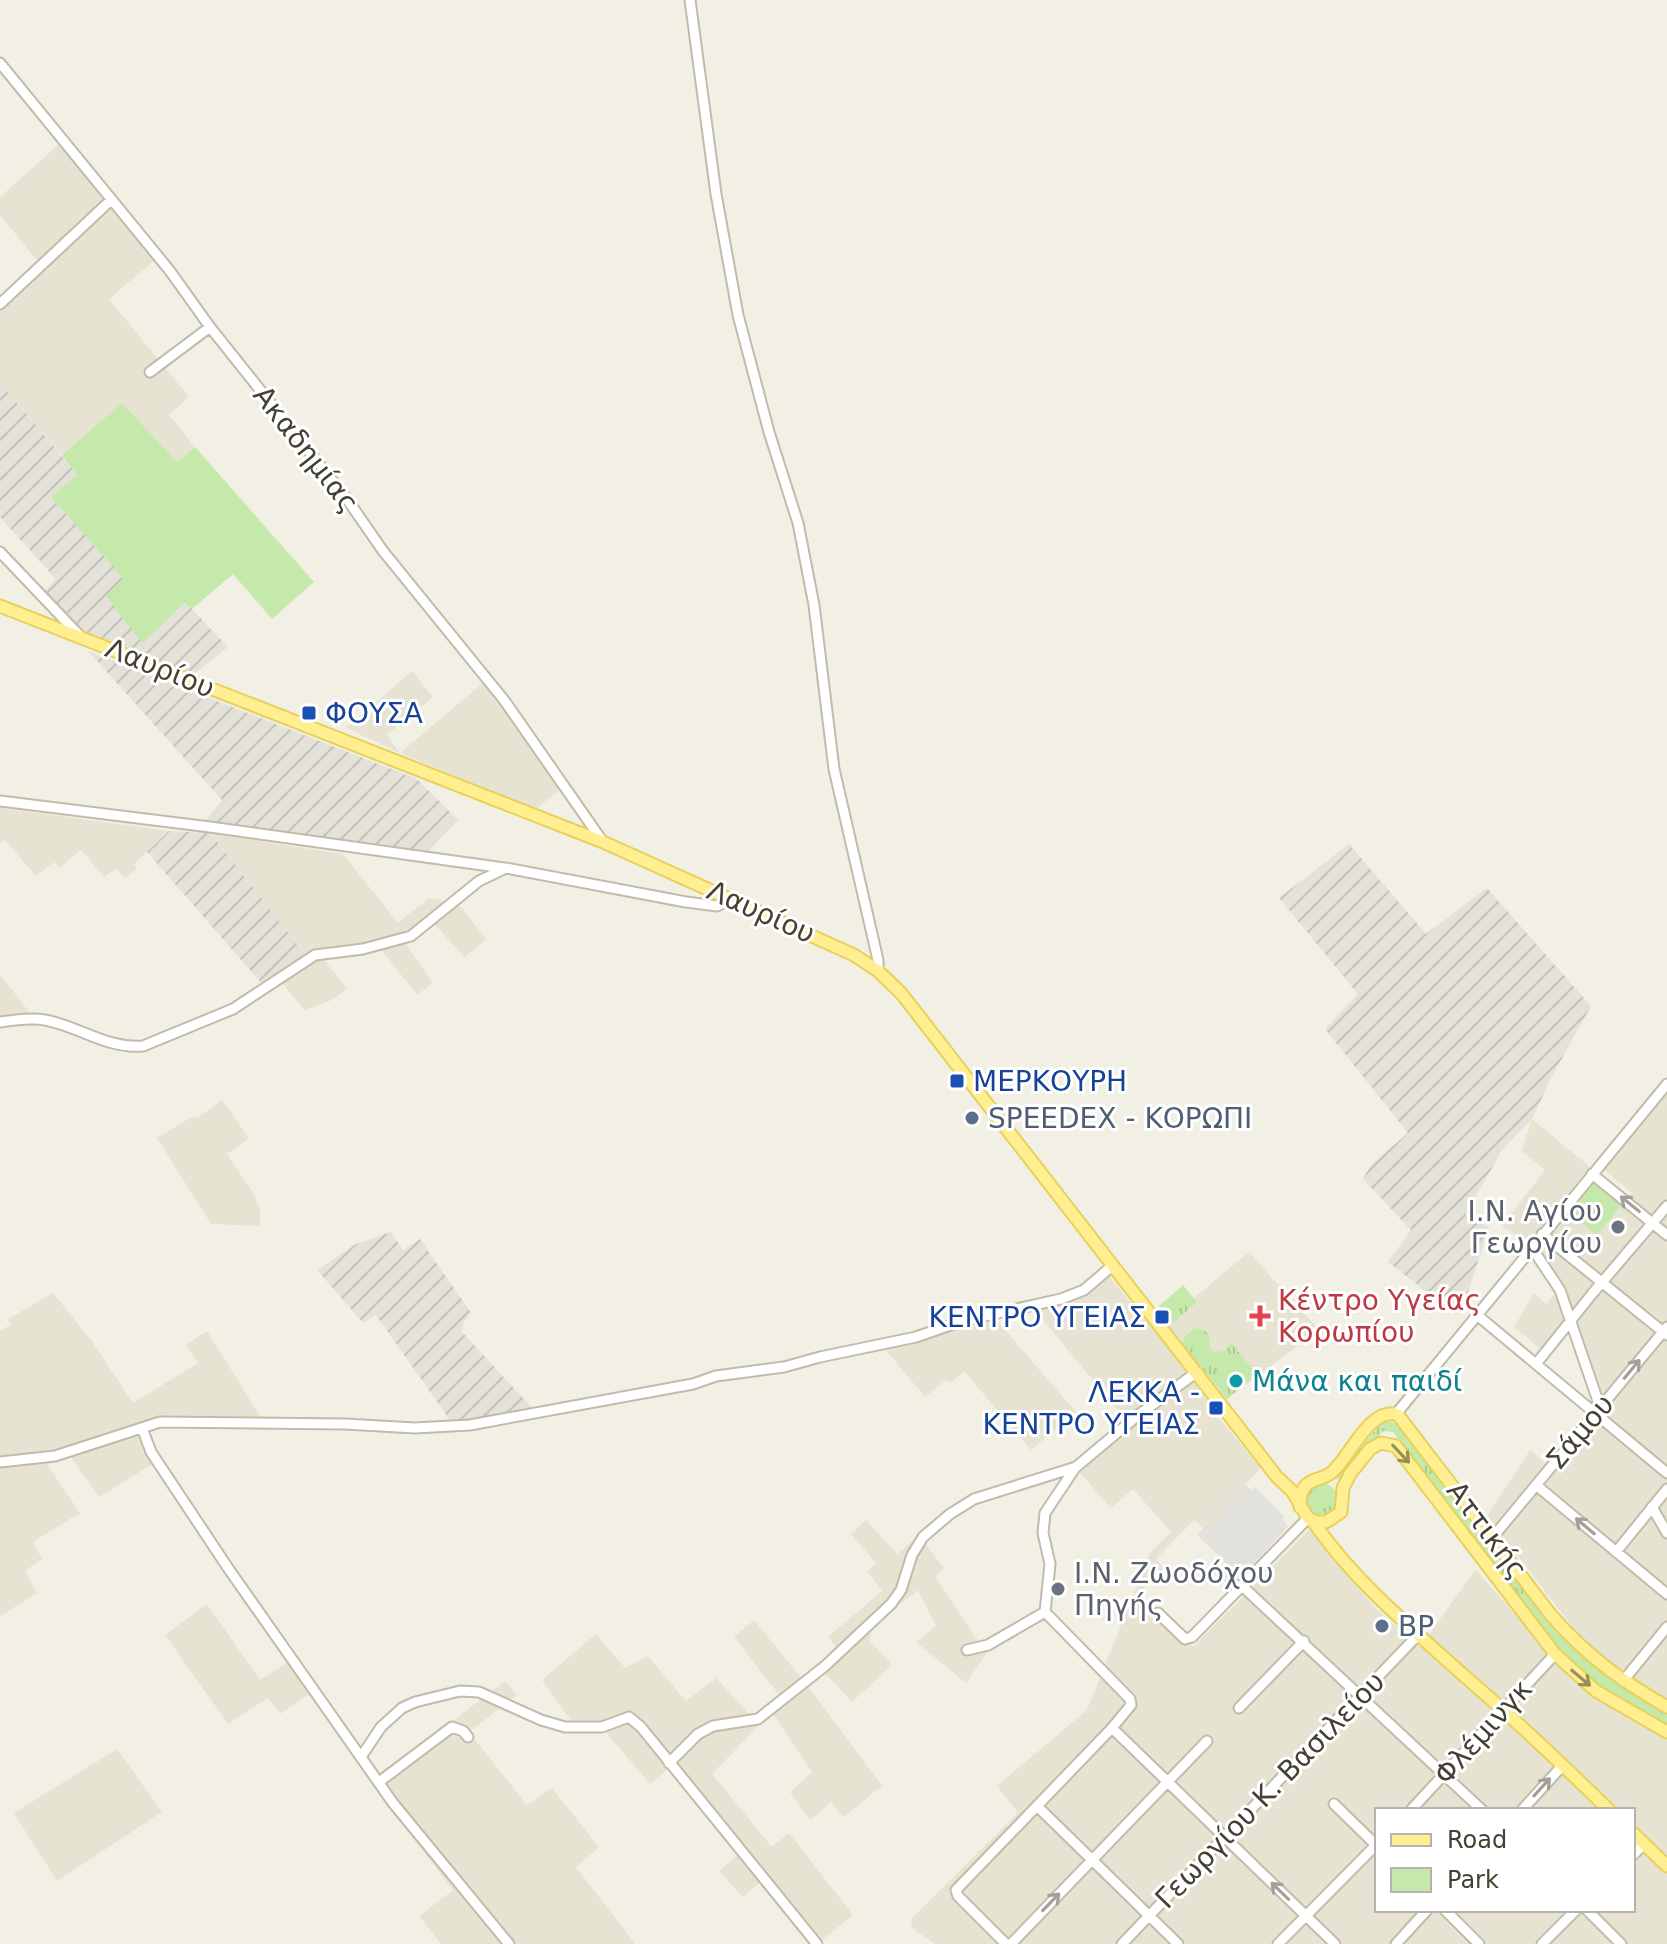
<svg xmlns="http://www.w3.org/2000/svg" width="1667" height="1944" viewBox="0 0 1667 1944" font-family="'DejaVu Sans',sans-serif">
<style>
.residential{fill:#e7e3d2;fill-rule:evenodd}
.industrial{fill:url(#industrial-furrows)}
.grass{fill:url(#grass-tufts)}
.park{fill:#c4e9ab}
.parking{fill:#e3e1dc}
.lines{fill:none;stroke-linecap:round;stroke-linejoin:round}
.minor-casing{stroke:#c1bca9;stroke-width:13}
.major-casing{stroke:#e7d15d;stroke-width:15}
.minor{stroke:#fff;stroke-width:9}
.major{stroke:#ffef90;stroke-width:11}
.oneway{stroke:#a2a09a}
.oneway2{stroke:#998f5d}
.transit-dot{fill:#1a4fb4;stroke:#fff;stroke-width:3}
.service-dot{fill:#5c6f8a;stroke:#fff;stroke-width:3}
.worship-dot{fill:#6b7280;stroke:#fff;stroke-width:3}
.health-dot{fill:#e0444e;stroke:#fff;stroke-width:3}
.culture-dot{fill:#0f9aa8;stroke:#fff;stroke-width:3}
.labels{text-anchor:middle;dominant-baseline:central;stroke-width:6;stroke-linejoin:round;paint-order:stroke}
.street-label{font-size:28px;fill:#454034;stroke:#fff}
.transit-label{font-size:28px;fill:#164399;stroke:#fff;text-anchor:start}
.service-label{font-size:28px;fill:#4e5e75;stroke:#fff;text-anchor:start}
.worship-label{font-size:28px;fill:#5b616d;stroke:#fff;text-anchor:end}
.health-label{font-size:28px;fill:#be3a42;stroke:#fff;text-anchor:start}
.culture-label{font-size:28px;fill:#0d838f;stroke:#fff;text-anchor:start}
</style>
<defs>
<pattern id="industrial-furrows" width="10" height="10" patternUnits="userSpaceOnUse" patternTransform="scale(2)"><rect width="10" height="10" fill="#e4e1d9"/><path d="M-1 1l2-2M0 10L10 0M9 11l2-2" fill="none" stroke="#c5c2bb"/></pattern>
<pattern id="grass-tufts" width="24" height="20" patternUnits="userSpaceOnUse" patternTransform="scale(2)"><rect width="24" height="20" fill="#c4e9ab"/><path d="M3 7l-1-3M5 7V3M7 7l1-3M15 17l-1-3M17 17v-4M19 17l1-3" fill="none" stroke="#aac994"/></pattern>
</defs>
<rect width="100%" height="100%" fill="#f2f0e4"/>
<path class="residential" d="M67 137 162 254 109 299 189 397 169 415 195 447 177 462 122 404 62 455 0 383V309L44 269 0 215V197Z
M412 671 433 697 387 735 400 753 483 683 563 787 536 809 400 753 346 728Z
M0 808 169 831 134 864 137 868 125 879 116 869 104 877 81 850 59 868 54 862 36 876 5 840 0 843Z
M210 833 343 854 398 923 429 898 458 903 486 939 465 957 433 923 405 943 433 983 417 995 381 949 324 960 347 989 332 1000 304 1010 276 975 305 954Z
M0 974 33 1017 0 1021Z
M1667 1090V1700L1641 1686 1584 1642 1487 1516 1530 1450 1553 1470 1605 1409 1572 1315 1543 1351 1514 1327 1534 1293 1546 1304 1558 1291 1540 1252 1502 1226 1545 1170 1522 1151 1532 1119 1590 1167 1560 1203 1597 1234 1632 1193 1603 1169Z
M222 1100 249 1138 227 1154 254 1194 260 1210V1226L211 1224 157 1138 190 1118 200 1116Z
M1249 1252 1319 1330 1227 1399 1217 1416 1261 1468 1204 1529 1194 1520 1156 1559 1164 1568 1138 1595 1183 1644 1194 1646 1309 1530 1375 1608 1420 1647 1475 1570 1478 1572 1552 1656 1592 1696 1644 1723 1667 1740V1944H935L912 1928 911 1919 1018 1813 997 1786 1087 1710 1150 1553 1171 1532 1133 1489 1111 1508 1071 1463 1125 1419 1034 1309 1078 1297 1108 1275 1154 1331ZM1377 1810H1633V1910H1377Z
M53 1293 91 1340 133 1403 198 1363 186 1345 207 1331 262 1419 181 1417 159 1419 50 1453 0 1458V1330L11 1325 8 1319Z
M992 1315 1076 1412 1031 1450 964 1371 950 1383 946 1380 925 1397 884 1348Z
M135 1433 153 1464 99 1497 70 1456Z
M45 1461 80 1513 33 1542 42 1559 25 1571 37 1593 0 1616V1466Z
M866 1520 897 1554 919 1536 944 1568 935 1576 979 1643 991 1639 989 1650 966 1683 916 1642 936 1626 918 1590 871 1626 870 1641 892 1665 852 1702 824 1672 808 1686 882 1786 843 1817 831 1802 810 1820 790 1792 812 1772 772 1712 712 1774 772 1847 789 1833 853 1915 817 1944H808L759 1883 743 1897 719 1871 738 1855 668 1769 650 1784 604 1730 578 1731 542 1680 596 1634 625 1668 648 1656 686 1701 716 1678 751 1716 780 1696 734 1637 754 1620 802 1679 836 1647 828 1637 882 1591 867 1571 876 1563 851 1534Z
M207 1604 260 1680 288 1662 309 1694 280 1714 268 1698 228 1724 165 1635Z
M505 1681 517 1695 469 1732 527 1805 552 1788 599 1847 576 1867 635 1944H441L419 1916 453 1890 371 1783Z
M117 1749 162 1812 57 1881 14 1813Z"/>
<path class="industrial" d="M0 383 78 475 51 497 124 578 141 643 186 603 228 647 192 676 82 634 43 593 56 579 0 517Z
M88 651 417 779 458 820 426 853 204 823 222 800Z
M169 831 210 833 305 954 263 985 147 852Z
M1349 844 1426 934 1487 888 1591 1006 1551 1078 1532 1119 1502 1150 1465 1215 1489 1227 1463 1308 1456 1315 1388 1262 1411 1230 1363 1179 1371 1165 1408 1133 1325 1029 1358 994 1279 898Z
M391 1232 403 1250 420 1239 471 1313 463 1323 462 1332 534 1410 452 1423 376 1315 363 1323 317 1270 356 1244Z"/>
<path class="grass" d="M1595 1182 1622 1205 1597 1235 1570 1212Z
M1183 1285 1197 1302 1173 1323 1159 1306Z
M1195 1328 1201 1329 1209 1334 1210 1348 1214 1352 1224 1351 1231 1343 1257 1374 1227 1399 1183 1343 1185 1336Z
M1387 1421 1404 1426 1559 1632C1594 1669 1623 1689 1667 1714V1726L1604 1691 1558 1653 1393 1432 1383 1431 1341 1479H1336V1475L1380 1425Z
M1304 1500a17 17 0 1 1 34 0a17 17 0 1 1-34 0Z"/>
<path class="park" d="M122 403 177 462 195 447 314 582 272 619 233 574 192 609 185 603 142 643 106 596 123 578 51 497 77 475 62 455Z"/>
<path class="parking" d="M1245 1485 1251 1490 1255 1487 1285 1517 1283 1520 1288 1527 1230 1588 1219 1576 1229 1566 1197 1535Z"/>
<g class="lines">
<g class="minor-casing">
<path id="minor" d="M690 0 716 194 738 315 769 432 798 523 814 605 834 769 878 960V971
M0 63 170 271 210 327 347 499 383 551 504 700 603 842
M0 304 111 200
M150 372 210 327
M0 552 80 636
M0 801 210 827 504 868
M0 1022C13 1020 31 1017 45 1020 79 1026 106 1049 143 1046L233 1009 315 955 363 949 411 936 479 881 506 868 686 902 717 906 731 899
M1592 1174 1667 1235
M1542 1234 1667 1335
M1532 1248 1560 1290 1600 1407
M1477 1315 1667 1473
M1536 1364 1592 1294 1667 1206
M1396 1414 1667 1084
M142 1428 151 1452 228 1568 393 1803 509 1944
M0 1462 55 1456 160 1422 345 1424 415 1428 470 1425 693 1384 716 1376 784 1367 820 1357 916 1337 962 1321 1061 1299 1084 1290 1112 1266
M1536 1485 1667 1594
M1652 1507 1667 1533
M1493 1537 1667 1327
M1616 1552 1667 1489
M1241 1585 1482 1810
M1158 1613 1185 1639 1192 1637 1308 1518
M967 1650 988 1645 1045 1612
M1623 1681 1667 1627
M1239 1708 1304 1641
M1112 1728 1335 1944
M361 1757 381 1727 402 1708 415 1702 460 1691 479 1692 541 1720 565 1727H602L629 1717 641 1727 817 1944
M669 1763 698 1734 713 1726 758 1719 825 1666 891 1604 901 1590 912 1555 923 1537 950 1514 974 1499 1076 1467 1137 1416 1197 1372
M379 1782 452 1727 463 1731 468 1737
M1334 1804 1377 1846
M1037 1806 1178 1944
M1411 1810 1555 1654
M1522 1810 1563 1765
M1633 1855 1644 1844
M1445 1910 1479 1944
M1587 1910 1621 1944
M1006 1944 958 1896 956 1890 1112 1728 1131 1705 1130 1699 1045 1612 1050 1564 1043 1533 1045 1513 1075 1468
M1011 1944 1207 1741
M1122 1944 1417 1636
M1278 1944 1377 1844
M1396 1944 1427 1910
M1542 1944 1576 1910"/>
</g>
<g class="major-casing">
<path id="major" d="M0 606 603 842 854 955 878 971 901 993 1277 1477 1292 1491 1308 1518 1316 1522H1326L1341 1512 1343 1488 1350 1474 1370 1449 1381 1443 1396 1446 1555 1654 1596 1691 1667 1732
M1300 1507C1300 1500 1300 1494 1304 1488 1310 1478 1322 1480 1331 1473 1350 1458 1370 1405 1398 1415L1551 1615C1588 1657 1619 1679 1667 1707
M1312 1520C1353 1580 1408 1625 1461 1673 1512 1717 1561 1763 1609 1810
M1633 1833 1667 1866"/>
</g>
<use href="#minor" class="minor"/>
<use href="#major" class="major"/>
</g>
<defs><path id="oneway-shaft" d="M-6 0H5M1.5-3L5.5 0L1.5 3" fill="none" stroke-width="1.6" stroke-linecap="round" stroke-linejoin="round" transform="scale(2)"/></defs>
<g class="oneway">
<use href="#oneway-shaft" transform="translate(1630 1204) rotate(-141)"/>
<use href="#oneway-shaft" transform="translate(1632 1369) rotate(-50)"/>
<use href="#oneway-shaft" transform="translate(1585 1526) rotate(-140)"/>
<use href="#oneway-shaft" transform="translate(1542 1787) rotate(-48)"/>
<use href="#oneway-shaft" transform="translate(1280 1891) rotate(-136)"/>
<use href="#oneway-shaft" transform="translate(1051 1902) rotate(-46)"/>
</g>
<g class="oneway2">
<use href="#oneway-shaft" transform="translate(1401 1454) rotate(47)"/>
<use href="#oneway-shaft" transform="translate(1581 1678) rotate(40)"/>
</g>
<g class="transit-dot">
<rect x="301" y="705" width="16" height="16" rx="4"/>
<rect x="949" y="1073" width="16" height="16" rx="4"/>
<rect x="1154" y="1309" width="16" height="16" rx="4"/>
<rect x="1208" y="1400" width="16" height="16" rx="4"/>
</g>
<g class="service-dot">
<circle cx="972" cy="1118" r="8"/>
<circle cx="1382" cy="1626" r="8"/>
</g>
<g class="worship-dot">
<circle cx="1618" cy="1227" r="8"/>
<circle cx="1058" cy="1589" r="8"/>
</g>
<path class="health-dot" d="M1256 1304h8v8h8v8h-8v8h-8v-8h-8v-8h8z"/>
<circle class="culture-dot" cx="1236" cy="1381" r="8"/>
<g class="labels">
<g class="street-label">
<text transform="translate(306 449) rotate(52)">Ακαδημίας</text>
<text transform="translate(160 668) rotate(22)">Λαυρίου</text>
<text transform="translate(761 912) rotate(24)">Λαυρίου</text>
<text transform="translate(1580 1432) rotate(-50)">Σάμου</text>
<text transform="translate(1487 1530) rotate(53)">Αττικής</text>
<text transform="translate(1483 1732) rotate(-48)">Φλέμινγκ</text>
<text transform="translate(1270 1790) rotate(-46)">Γεωργίου Κ. Βασιλείου</text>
</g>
<g class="transit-label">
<text x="325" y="713">ΦΟΥΣΑ</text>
<text x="973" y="1081">ΜΕΡΚΟΥΡΗ</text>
<text x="1146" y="1317" text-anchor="end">ΚΕΝΤΡΟ ΥΓΕΙΑΣ</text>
<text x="1200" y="1392" text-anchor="end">ΛΕΚΚΑ -<tspan x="1200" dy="32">ΚΕΝΤΡΟ ΥΓΕΙΑΣ</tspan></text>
</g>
<g class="service-label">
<text x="988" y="1118">SPEEDEX - ΚΟΡΩΠΙ</text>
<text x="1398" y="1626">BP</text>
</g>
<g class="worship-label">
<text x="1602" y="1211">Ι.Ν. Αγίου<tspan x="1602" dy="32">Γεωργίου</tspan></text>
<text x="1074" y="1573" text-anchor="start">Ι.Ν. Ζωοδόχου<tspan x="1074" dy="32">Πηγής</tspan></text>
</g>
<g class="health-label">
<text x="1278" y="1300">Κέντρο Υγείας<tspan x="1278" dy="32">Κορωπίου</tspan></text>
</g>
<g class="culture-label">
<text x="1252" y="1381">Μάνα και παιδί</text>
</g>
</g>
<rect x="1375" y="1808" width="260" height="104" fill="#ffffff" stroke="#b5b3ae" stroke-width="2"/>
<rect x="1391" y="1834" width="40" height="12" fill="#ffef90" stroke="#b5b3ae" stroke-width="2"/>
<text x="1447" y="1848" font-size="24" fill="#454034">Road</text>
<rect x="1391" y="1868" width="40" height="24" fill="#c4e9ab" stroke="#b5b3ae" stroke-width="2"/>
<text x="1447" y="1888" font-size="24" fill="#454034">Park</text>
</svg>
